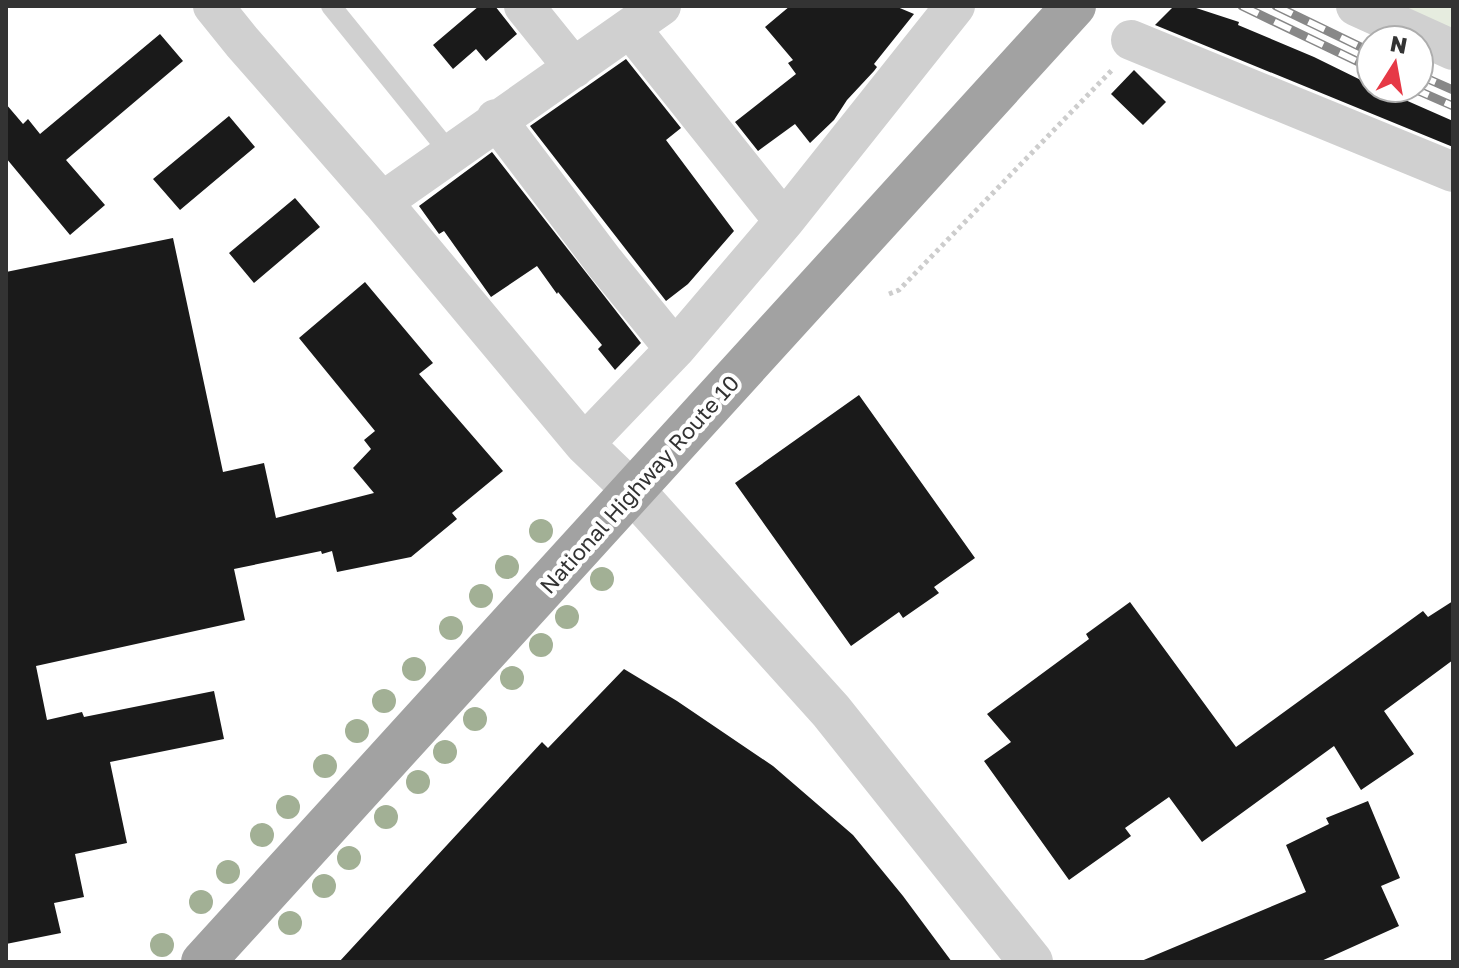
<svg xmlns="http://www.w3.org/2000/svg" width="1459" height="968" viewBox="0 0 1459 968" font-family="'Golos Text',sans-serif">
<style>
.green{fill:#e6ecdf}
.building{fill:#1a1a1a}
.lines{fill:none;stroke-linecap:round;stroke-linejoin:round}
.path{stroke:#cdcdcd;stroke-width:5;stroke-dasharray:4 4;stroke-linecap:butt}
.service{stroke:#d0d0d0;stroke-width:20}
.minor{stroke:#d0d0d0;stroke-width:40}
.tertiary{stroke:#d0d0d0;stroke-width:44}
.trunk{stroke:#a2a2a2;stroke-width:44}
.rail-casing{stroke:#888;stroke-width:9}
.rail{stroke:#fff;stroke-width:6;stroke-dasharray:18;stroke-linecap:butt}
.tree{fill:#a2b095}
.labels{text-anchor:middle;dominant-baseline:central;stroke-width:8;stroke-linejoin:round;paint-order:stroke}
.street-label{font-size:22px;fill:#333;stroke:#fff}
</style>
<rect width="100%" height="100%" fill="#fff"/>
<path class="green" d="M1385 6H1453V37Z"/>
<path class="building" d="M479 6H495L517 34 486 61 476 49 453 69 433 45Z
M790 6H895L914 14 874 64 877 67 874 71 847 100 834 120 810 143 795 124 758 151 735 122 796 74 788 63 793 60 765 27Z
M1174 6H1190L1239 22 1238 25 1314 57 1371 85V88H1378L1453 121V147L1155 25Z
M160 34 183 61 66 160 105 205 70 235 6 158V104L23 124 28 119 40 134Z
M626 59 681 128 666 140 734 231 688 284 666 301 530 126Z
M1134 70 1166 102 1143 125 1111 94Z
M229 116 255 147 180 210 153 179Z
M492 152 641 343 615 370 598 349 602 345 558 292 557 294 537 266 491 297 444 231 439 234 419 206Z
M295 198 320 227 254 283 229 253Z
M173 238 223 472 264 463 276 518 374 493 353 468 371 449 364 440 375 431 299 338 365 282 433 363 419 374 503 471 452 513 457 519 411 557 337 572 332 551 322 554 321 551 234 569 245 620 36 666 47 720 82 712 84 717 214 691 224 739 110 762 127 843 75 854 84 897 54 903 61 933 6 944V272Z
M859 395 975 558 934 587 939 593 903 618 899 612 851 646 735 483Z
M1453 601V660L1384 711 1414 754 1361 790 1334 746 1202 842 1169 797 1125 828 1131 836 1069 880 984 761 1011 742 987 714 1089 639 1086 634 1130 602 1236 747 1423 611 1428 617Z
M624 669 677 701 773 766 853 835 903 896 952 962H339L542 742 548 748Z
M1368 801 1400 878 1381 886 1399 926 1319 962H1139L1306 892 1286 845 1329 824 1326 818Z"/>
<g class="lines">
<path class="path" d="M889 294 899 290 1113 69"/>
<path class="service" d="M331 6 450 153"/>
<path class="minor" d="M213 6 242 42 382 202 584 444 633 491
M524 6 574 68
M1356 6 1453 50
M631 29 784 221
M1131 40 1453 172
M496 119 605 263 675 349
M382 202 661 6
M584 444 675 349 784 221 955 6"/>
<path class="tertiary" d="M633 491 831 711 1031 962"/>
<path class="trunk" d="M203 962 1074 6"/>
<g class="rail-casing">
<path id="rail" d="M1242 6 1371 68
M1276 6 1371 52
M1419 75 1453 90
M1412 88 1453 106"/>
</g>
<use href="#rail" class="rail"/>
</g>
<g class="tree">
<circle cx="541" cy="531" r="12"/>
<circle cx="507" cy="567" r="12"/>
<circle cx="602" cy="579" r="12"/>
<circle cx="481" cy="596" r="12"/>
<circle cx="567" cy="617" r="12"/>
<circle cx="451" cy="628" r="12"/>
<circle cx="541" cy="645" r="12"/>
<circle cx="414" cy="669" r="12"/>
<circle cx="512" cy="678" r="12"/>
<circle cx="384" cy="701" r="12"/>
<circle cx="475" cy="719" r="12"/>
<circle cx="357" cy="731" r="12"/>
<circle cx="445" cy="752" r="12"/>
<circle cx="325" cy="766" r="12"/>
<circle cx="418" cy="782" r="12"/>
<circle cx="288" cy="807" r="12"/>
<circle cx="386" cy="817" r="12"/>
<circle cx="262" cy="835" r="12"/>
<circle cx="349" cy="858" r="12"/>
<circle cx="228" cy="872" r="12"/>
<circle cx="324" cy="886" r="12"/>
<circle cx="201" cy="902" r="12"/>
<circle cx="290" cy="923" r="12"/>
<circle cx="162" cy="945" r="12"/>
</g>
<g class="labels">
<g class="street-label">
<text transform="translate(639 484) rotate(-48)">National Highway Route 10</text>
</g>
</g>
<rect width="1459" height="968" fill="none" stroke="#333333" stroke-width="16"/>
<g transform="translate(1395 64) rotate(11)"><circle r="38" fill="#ffffff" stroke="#adadad" stroke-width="2"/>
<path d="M0-6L14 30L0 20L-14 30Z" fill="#e63946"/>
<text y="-12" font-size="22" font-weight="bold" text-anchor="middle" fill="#333333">N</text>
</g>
</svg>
